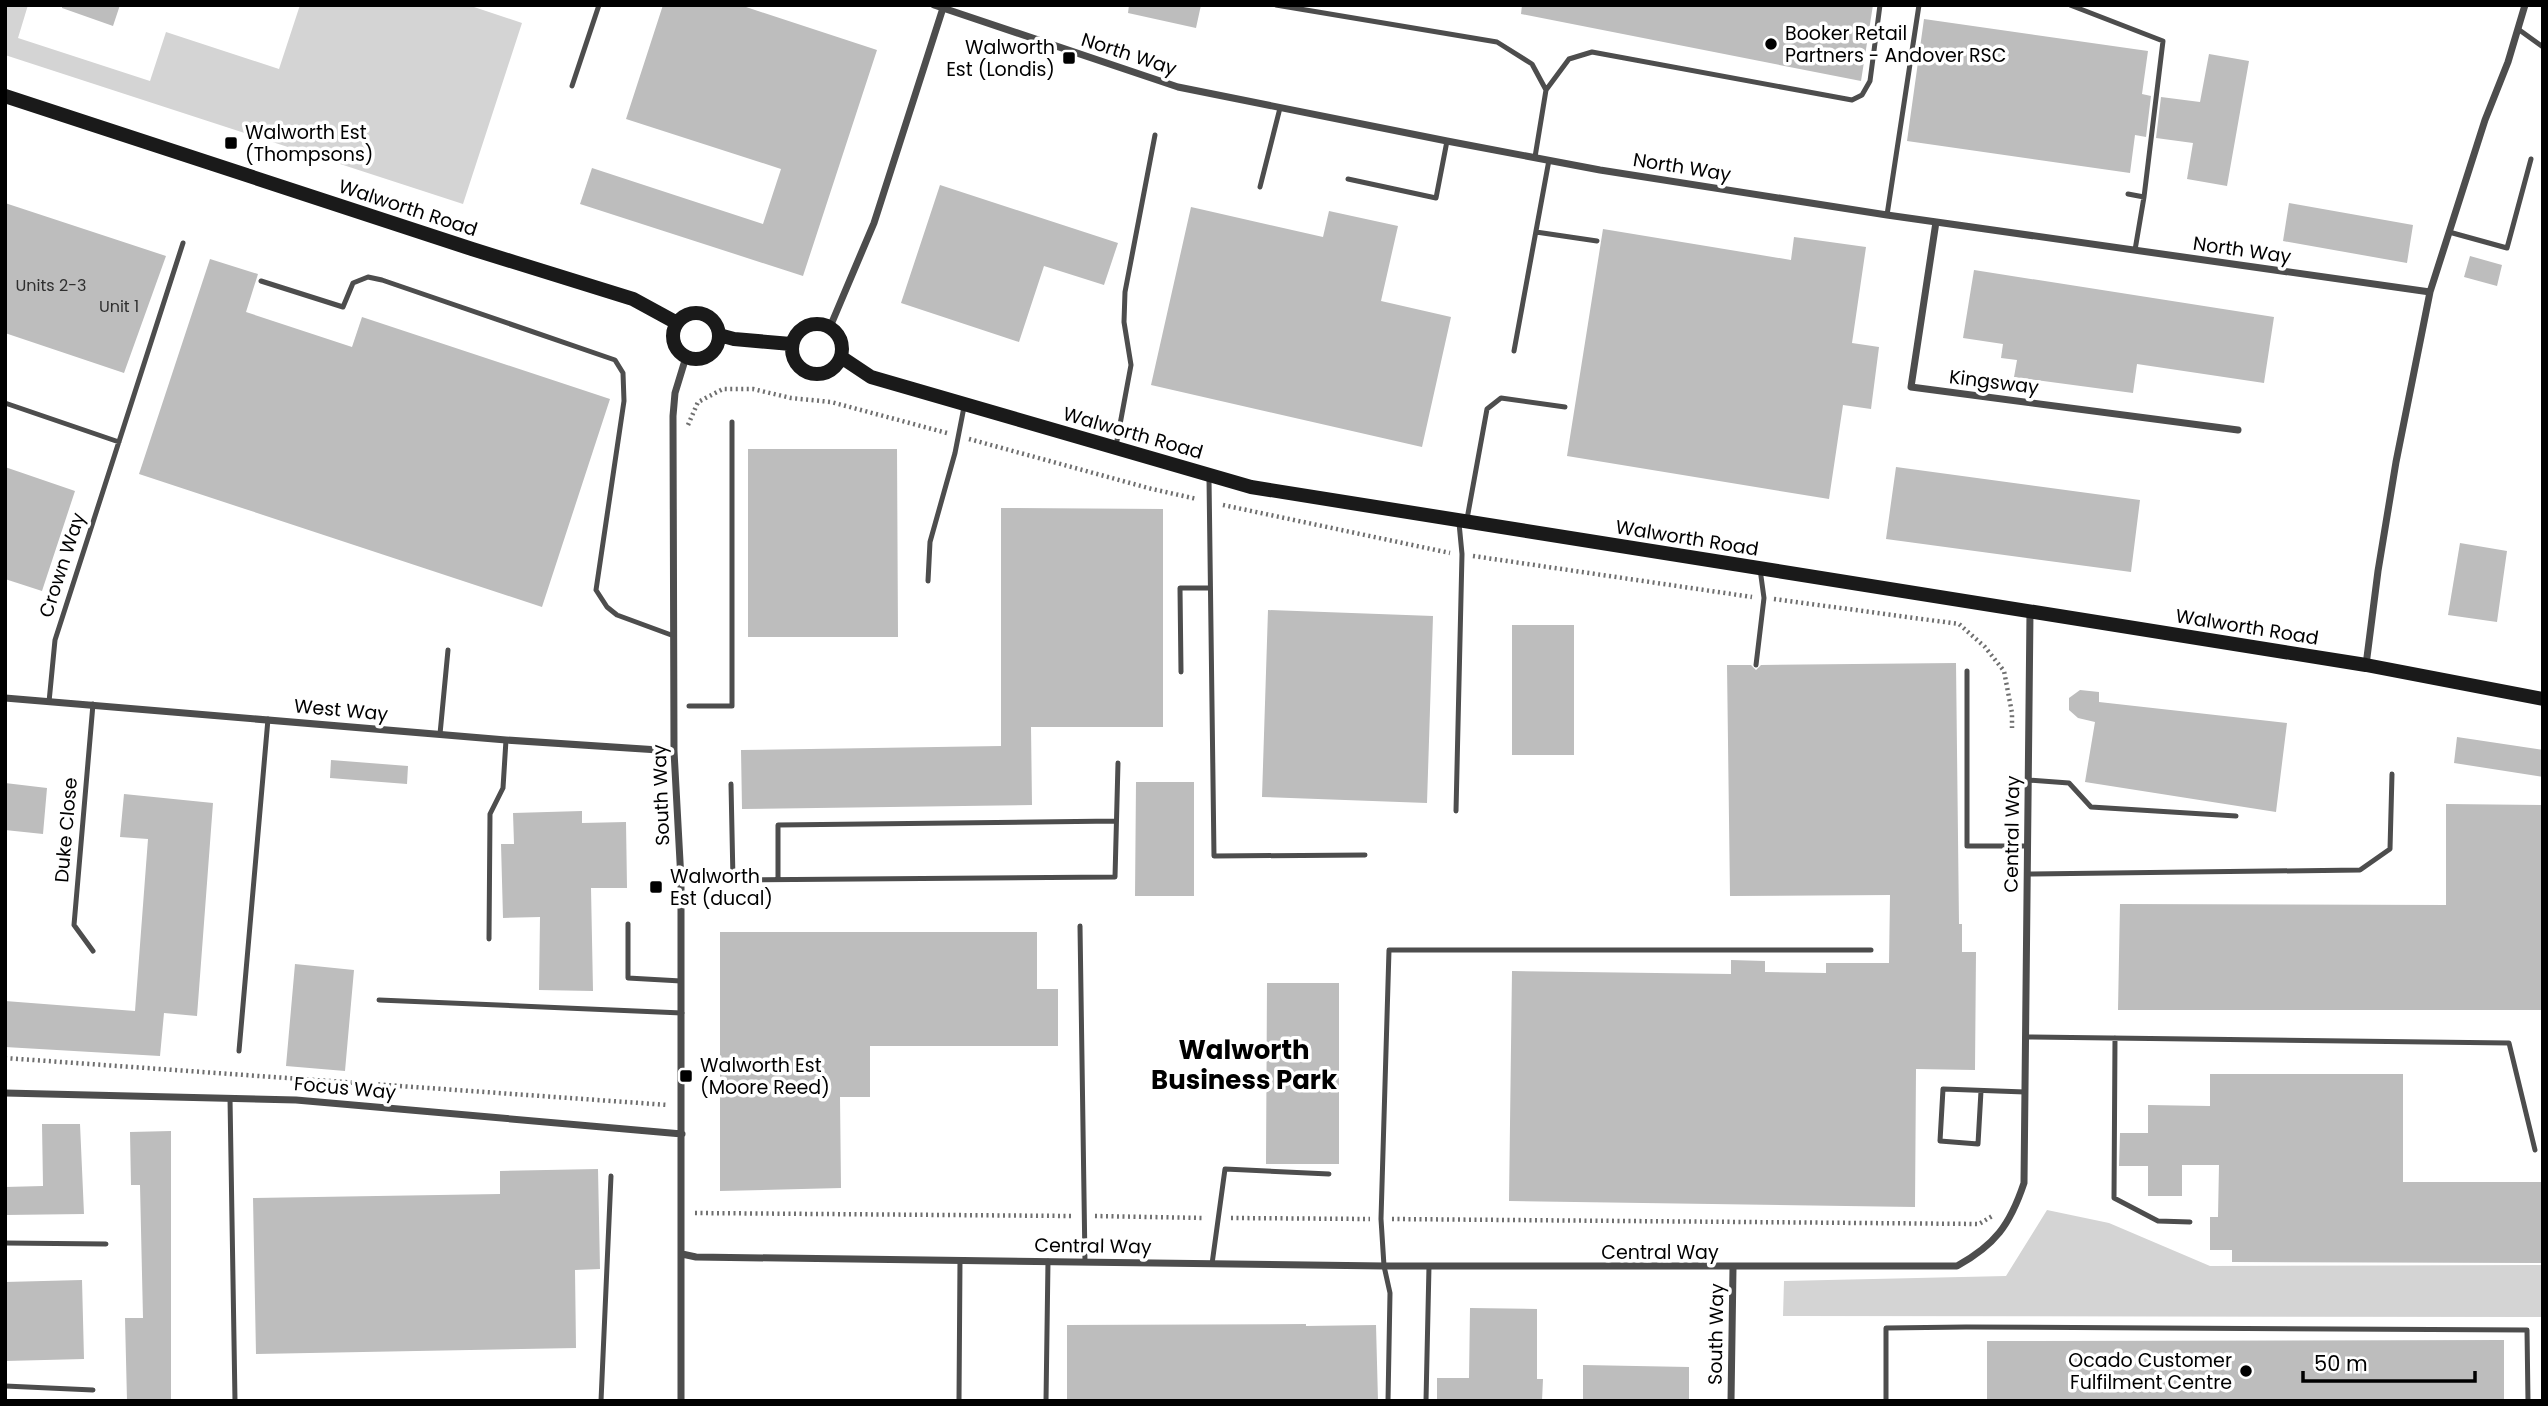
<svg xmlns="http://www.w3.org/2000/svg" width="2548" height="1406" viewBox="0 0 2548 1406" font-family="Poppins,sans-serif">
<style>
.green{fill:#d4d4d4}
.building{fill:#bdbdbd}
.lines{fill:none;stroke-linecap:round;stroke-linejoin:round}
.path{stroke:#6f6f6f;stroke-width:4.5;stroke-dasharray:2 3.5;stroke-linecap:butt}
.lane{stroke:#4d4d4d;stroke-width:5}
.street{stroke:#4d4d4d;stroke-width:7}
.secondary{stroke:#1a1a1a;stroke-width:14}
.poi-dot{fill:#000;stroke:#fff;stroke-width:2.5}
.labels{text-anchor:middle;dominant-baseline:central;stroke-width:7;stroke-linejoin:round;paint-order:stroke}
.number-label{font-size:16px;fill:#2f2f2f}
.poi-label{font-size:19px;fill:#000;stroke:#fff;text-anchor:start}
.street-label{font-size:19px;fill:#000;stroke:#fff}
.district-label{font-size:26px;font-weight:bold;fill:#000;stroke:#fff}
</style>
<rect width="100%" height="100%" fill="#fff"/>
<path class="green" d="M5 5H28L18 38 150 81 166 32 279 69 300 5H468L522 23 463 204 5 55Z
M2047 1210 2109 1223 2210 1266 2543 1265V1401L2541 1317 1783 1316 1784 1281 2006 1276Z"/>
<path class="building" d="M62 5H120L113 26 62 8Z
M663 5H740L877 50 803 276 580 204 592 168 763 224 781 169 626 119Z
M1129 5H1201L1196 28 1128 13Z
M1522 5H1873L1861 81 1521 14Z
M1924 19 2148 51 2142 94 2151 96 2146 137 2135 135 2130 173 1907 141Z
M2209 54 2249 61 2227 186 2187 179 2193 143 2156 138 2161 97 2200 102Z
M940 185 1118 243 1104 285 1044 266 1019 342 901 303Z
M5 203 166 256 124 373 5 333Z
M2289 203 2413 225 2407 263 2283 241Z
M1191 207 1323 237 1329 211 1398 226 1381 301 1451 317 1422 447 1151 385Z
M1603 229 1791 260 1794 237 1866 247 1852 343 1879 347 1871 409 1843 405 1829 499 1567 456Z
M2470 256 2502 265 2497 286 2464 277Z
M210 259 258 274 246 312 352 347 362 317 610 399 542 607 139 474Z
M1974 270 2274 317 2264 383 2137 364 2133 393 2014 377 2017 360 2001 358 2003 344 1963 338Z
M748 449H897L898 637H748Z
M5 467 75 491 42 591 5 579Z
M1896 467 2140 500 2131 572 1886 539Z
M1001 508 1163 509V727H1031L1032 805 742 809 741 750 1001 746Z
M2460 543 2507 551 2497 622 2448 615Z
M1268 610 1433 616 1427 803 1262 797Z
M1512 625H1574V755H1512Z
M1956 663 1959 924H1962V952H1976L1975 1070 1916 1069 1915 1207 1509 1201 1512 971 1731 974V960L1765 961V972L1826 973V963H1889L1890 895 1730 896 1727 665H1751L1756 670 1761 665Z
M2080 690 2099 692V702L2287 723 2276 812 2085 782 2095 722 2078 718 2069 710V698Z
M2457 737 2543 750V777L2454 763Z
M331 760 408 766 407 784 330 778Z
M1136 782H1194V896H1135Z
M5 783 47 788 43 834 5 830Z
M124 794 213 803 197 1016 164 1013 160 1056 5 1047V1001L135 1011 148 839 120 837Z
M2446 804 2543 805V1010H2118L2120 904 2446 905Z
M582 811V823L626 822 627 888H591L593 991 539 990 540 917 503 918 501 844H514L513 813Z
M720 932H1037V989H1058V1046H870V1097H840L841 1188 720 1191Z
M295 964 354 970 345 1071 286 1066Z
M1267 983H1339V1164H1266Z
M2210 1074H2403V1182H2543V1263L2232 1262V1250H2210V1217H2218L2219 1165H2182V1196H2148V1166H2119L2120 1133H2148V1105L2210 1106Z
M42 1124H80L84 1214 5 1215V1187L43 1186Z
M171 1131V1401H127L125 1318H143L140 1185H131L130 1132Z
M598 1169 600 1269 575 1270 576 1348 256 1354 253 1198 500 1194V1171Z
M82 1280 84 1359 5 1361V1282Z
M1470 1308 1537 1309V1379H1543L1542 1401H1437V1378H1469Z
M1306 1324V1326L1376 1325 1378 1401H1067V1325Z
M2504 1340V1401H1987V1341Z
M1583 1365 1689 1367V1401H1583Z"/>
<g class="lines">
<path class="path" d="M688 425 698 402 723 389H753L791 398 831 402 947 433
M969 439 1152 489 1197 499
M1223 505 1450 553
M1473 556 1752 597
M1774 599 1959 624 1985 647 2004 671 2012 713V728
M5 1058 668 1105
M695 1213 1072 1216
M1095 1216 1205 1218
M1231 1218 1370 1219
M1392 1219 1979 1224 1994 1215"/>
<path class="lane" d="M1276 5 1497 42 1532 64 1546 90 1535 157
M2070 5 2163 41 2144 197
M2518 29 2543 47
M572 86 599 5
M1546 90 1569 59 1592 52 1852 100 1862 95 1870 81 1880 5
M1348 179 1436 198 1447 141
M1260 187 1280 108
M2128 194 2144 197 2135 250
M1887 215 1919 5
M1536 232 1597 241
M2449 232 2507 248 2531 159
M261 281 343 307 353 283 368 277 382 280 615 360 623 373 624 401 596 590 607 607 617 615 674 636
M1514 351 1549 160
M5 403 119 442
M1116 446 1131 365 1124 322 1125 292 1155 135
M1209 478 1214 856 1365 855
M1467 519 1487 409 1501 398 1565 407
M928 581 930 542 955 453 964 407
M1756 665 1764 598 1760 569
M1967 671V846H2027
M1181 672 1180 588H1210
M49 702 55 640 183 243
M93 704 74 925 93 951
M689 706H732V422
M440 734 448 650
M2028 780 2069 783 2091 807 2236 816
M1456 811 1462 554 1459 523
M2027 874 2360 870 2390 849 2392 774
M778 879V825L1116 821
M681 880H733L731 784
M733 880 1115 877 1118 763
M628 924V978L681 981
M1080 926 1085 1262
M489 939 490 814 503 788 506 740
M379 1000 682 1013
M2025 1037 2509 1043 2535 1150
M2115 1038 2114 1198 2158 1221 2190 1222
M239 1051 268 719
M1981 1091 1978 1144 1940 1141 1943 1089 2025 1092
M230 1098 235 1401
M5 1243 106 1244
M1212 1264 1225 1169 1329 1174
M5 1386 93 1390
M601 1401 611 1176
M959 1401 960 1260
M1046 1401 1048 1261
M1388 1401 1390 1293 1384 1266 1381 1219 1389 950H1871
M1426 1401 1429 1266
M1886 1401V1328L1966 1327 2527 1330 2528 1401"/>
<path class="street" d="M934 5 1178 87 1447 141 1600 170 1887 215 2430 292
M1936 222 1911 387 2238 430
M830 327 874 223 943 8
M2366 665 2378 571 2396 462 2430 292 2485 120 2508 62 2525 5
M5 698 506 740 674 751
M5 1093 296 1100 682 1134
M682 1254 696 1257 1384 1266H1957C1995 1245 2010 1225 2024 1183L2030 612
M681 1401V880L674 751 673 416 675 393 686 357
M1731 1401 1733 1268"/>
<path class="secondary" d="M5 96 472 249 633 299 677 323
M673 336a23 23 0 1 1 46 0a23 23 0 1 1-46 0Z
M792 349a25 25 0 1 1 50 0a25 25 0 1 1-50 0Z
M719 335 734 339 791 344
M841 357 871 377 1251 487 2366 665 2543 699"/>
</g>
<g class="poi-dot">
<circle cx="1771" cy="44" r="7"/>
<rect x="1062" y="51" width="14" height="14" rx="3.5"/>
<rect x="224" y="136" width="14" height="14" rx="3.5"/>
<rect x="649" y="880" width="14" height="14" rx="3.5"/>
<rect x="679" y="1069" width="14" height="14" rx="3.5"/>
<circle cx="2246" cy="1371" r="7"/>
</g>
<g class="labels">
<g class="number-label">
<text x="51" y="285">Units 2-3</text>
<text x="119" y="306">Unit 1</text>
</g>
<g class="poi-label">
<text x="1785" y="33">Booker Retail<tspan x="1785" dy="22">Partners - Andover RSC</tspan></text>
<text x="1055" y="47" text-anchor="end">Walworth<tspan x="1055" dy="22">Est (Londis)</tspan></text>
<text x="245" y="132">Walworth Est<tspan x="245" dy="22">(Thompsons)</tspan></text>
<text x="670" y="876">Walworth<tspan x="670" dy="22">Est (ducal)</tspan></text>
<text x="700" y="1065">Walworth Est<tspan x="700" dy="22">(Moore Reed)</tspan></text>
<text x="2232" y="1360" text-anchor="end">Ocado Customer<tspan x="2232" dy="22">Fulfilment Centre</tspan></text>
</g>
<g class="street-label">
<text transform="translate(1129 54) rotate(18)">North Way</text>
<text transform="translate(1682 167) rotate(9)">North Way</text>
<text transform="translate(408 208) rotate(18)">Walworth Road</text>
<text transform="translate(2242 250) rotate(8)">North Way</text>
<text transform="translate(1994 382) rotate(7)">Kingsway</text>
<text transform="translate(1133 433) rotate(16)">Walworth Road</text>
<text transform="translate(1687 538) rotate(9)">Walworth Road</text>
<text transform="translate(62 565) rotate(-72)">Crown Way</text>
<text transform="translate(2247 627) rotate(9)">Walworth Road</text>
<text transform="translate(341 710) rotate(5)">West Way</text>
<text transform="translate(661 795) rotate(-92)">South Way</text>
<text transform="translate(66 830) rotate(-85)">Duke Close</text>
<text transform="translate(2012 834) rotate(-89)">Central Way</text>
<text transform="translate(345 1088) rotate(5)">Focus Way</text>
<text transform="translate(1093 1246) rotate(1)">Central Way</text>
<text x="1660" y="1252">Central Way</text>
<text transform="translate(1716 1334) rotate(-89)">South Way</text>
</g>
<g class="district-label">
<text x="1244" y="1050">Walworth<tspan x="1244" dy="30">Business Park</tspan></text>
</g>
</g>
<rect width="2548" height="1406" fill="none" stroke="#000000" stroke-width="14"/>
<path d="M2303 1371v10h172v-10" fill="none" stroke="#000000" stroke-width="3.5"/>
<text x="2314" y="1371" font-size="21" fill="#000000" stroke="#ffffff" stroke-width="5" paint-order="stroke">50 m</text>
</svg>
